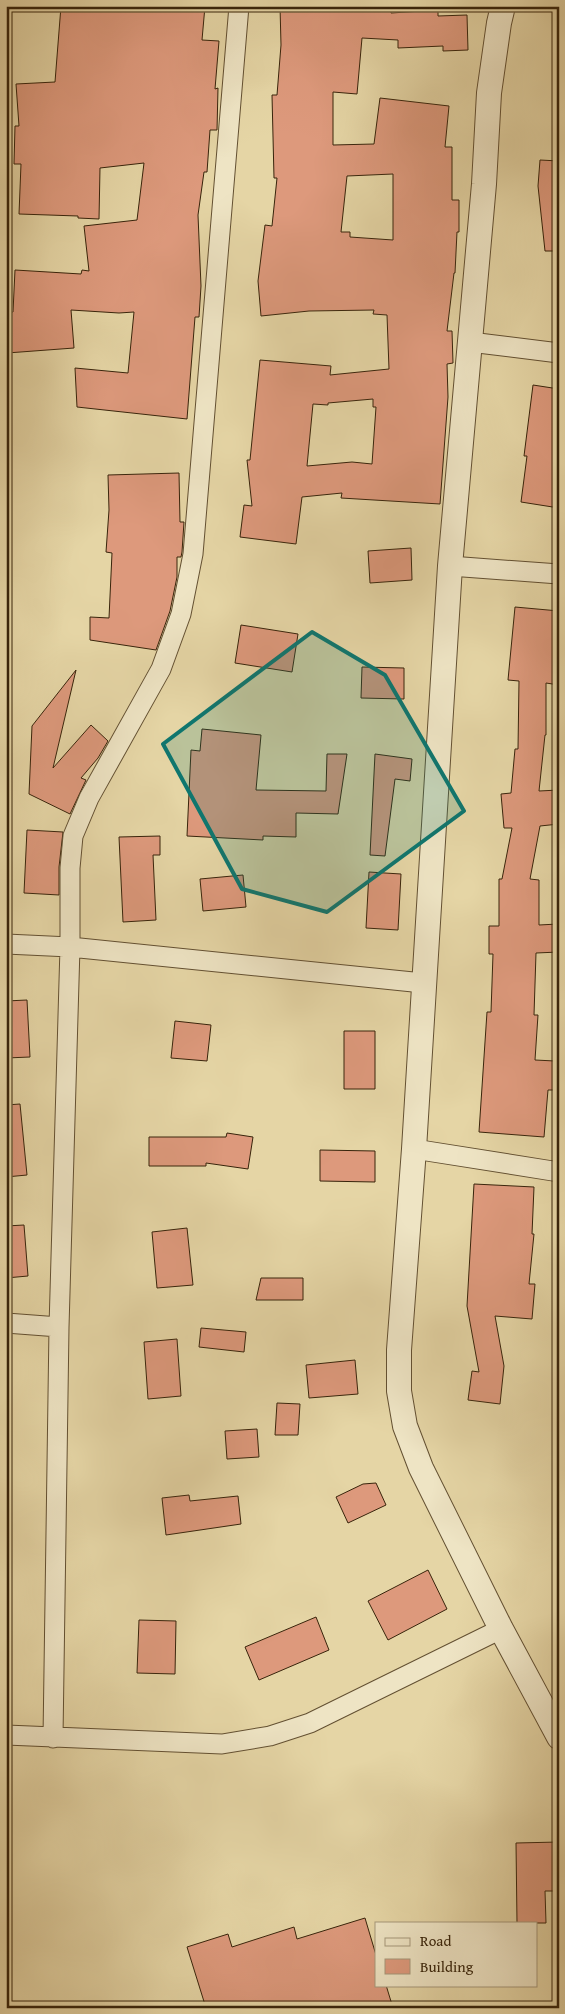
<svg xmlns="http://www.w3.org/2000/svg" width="565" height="2014" viewBox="0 0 565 2014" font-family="'Gentium Book Plus',serif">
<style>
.building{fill:#dd997c;stroke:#38240b;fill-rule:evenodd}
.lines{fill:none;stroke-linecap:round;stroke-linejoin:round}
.minor-casing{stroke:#635032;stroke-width:21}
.tertiary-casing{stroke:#635032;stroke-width:26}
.minor{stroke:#eee4c4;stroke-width:19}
.tertiary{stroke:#eee4c4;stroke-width:24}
.marked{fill:#0f766e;fill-opacity:0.2;stroke:#0f766e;stroke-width:4;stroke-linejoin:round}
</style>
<rect width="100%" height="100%" fill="#e5d5a5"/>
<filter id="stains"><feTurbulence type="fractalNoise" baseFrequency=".004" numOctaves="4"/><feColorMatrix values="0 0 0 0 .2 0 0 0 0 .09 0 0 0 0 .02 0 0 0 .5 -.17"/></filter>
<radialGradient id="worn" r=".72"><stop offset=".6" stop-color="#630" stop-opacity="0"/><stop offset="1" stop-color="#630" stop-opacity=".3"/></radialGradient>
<path class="building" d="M61 6H205L202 40 219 41 215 89 218 88 217 130H210L207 172H204L198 215 201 286 199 317H195L187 419 77 407 75 368 128 373 134 312 119 313 71 310 74 348 7 353 6 313 13 312 15 270 81 274 82 270 89 271 84 226 137 220 144 163 100 168 99 219 78 218V216L19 214 21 164H14L15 126H19L16 84 55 82Z
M280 6H391V13L438 10V16L467 15 468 50 443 51V46L398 48V40L362 38 357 94 333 92V145L374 144 380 98 449 106 445 147H452V200H459V232H457L455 273H454L447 331H452L453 363 447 364 448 397 440 504 341 498 342 493 302 497 296 544 240 537 244 505 252 506 247 460H250L260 360 331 366 330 375 389 369 387 315 373 314 374 310 309 311 261 316 258 281 265 225 272 226 277 178H274L272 95H277L281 45ZM393 174V240L350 237V232H341L347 176ZM373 399V407H376L372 464 352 462 307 466 313 404 328 405V403Z
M540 160 559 161V251H545L538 186Z
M533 385 559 389V508L521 502 527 456H524Z
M179 473 180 522H184L182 552 181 557H177V577L170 611 156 650 90 640V617L109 618 112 553 106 552 109 510 108 475Z
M411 548 412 580 370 583 368 551Z
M515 607 559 611 554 660 559 661V685L546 683V735H545L539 791 559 790V824L540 826 530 879 539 880V925L558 924 559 952 536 953 534 1015H538L535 1060 555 1061 554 1090H548L544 1137 479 1132 487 1012H491L493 954H489V926H499V879H502L512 828H504L501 794 511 793 515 749H518L519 681 508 680Z
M241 625 298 634 292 672 235 663Z
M362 667 404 668V699L361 698Z
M76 670 53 768 91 725 108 741 98 758 81 778 86 780 70 814 29 794 32 726Z
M202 729 261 735 256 790 326 791 327 754H347L338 814 296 813V837L263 836V840L187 836 191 750 200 751Z
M375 754 412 759 410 781 395 779 385 856 370 855Z
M27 830 63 832 59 867V895L24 893Z
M160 836V855H153L156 920 123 922 119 837Z
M369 872 401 874 398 930 366 928Z
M243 875 246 907 203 911 200 879Z
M27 1000 30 1057 6 1058V1001Z
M175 1021 211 1025 207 1061 171 1058Z
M344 1031H375V1089H344Z
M20 1104 27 1175 6 1177V1105Z
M227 1133 253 1137 248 1169 206 1163V1166H149V1137H226Z
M320 1150 375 1151V1182L320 1181Z
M474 1184 534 1187 532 1234H534L529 1284H535L532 1319 495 1316 504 1366 500 1404 468 1400 472 1371 479 1372 467 1306Z
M24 1225 28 1276 6 1278V1226Z
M187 1228 193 1285 157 1288 152 1232Z
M261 1278H303V1300H256Z
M201 1328 246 1332 244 1352 199 1347Z
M177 1339 181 1396 148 1399 144 1342Z
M355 1360 358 1394 309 1398 306 1365Z
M277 1403 300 1404 298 1435H275Z
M257 1429 259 1457 227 1459 225 1431Z
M376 1483 386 1505 348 1523 336 1497 363 1484Z
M189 1495 190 1501 238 1496 241 1524 166 1535 162 1498Z
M428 1570 447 1609 388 1640 368 1601Z
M316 1617 329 1650 259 1680 245 1647Z
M139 1620 176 1621 175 1674 137 1673Z
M559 1842V1891H545L546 1923H517L516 1843Z
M365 1918 376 1955V1985H386L393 2008H206L187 1947 228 1934 232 1947 294 1927 297 1939Z"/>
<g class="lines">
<g class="minor-casing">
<path id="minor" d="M470 342 559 353
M450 566 559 574
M6 944 70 947 423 983
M414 1149 559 1172
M6 1323 59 1327
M6 1735 222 1744 270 1736 310 1723 501 1629
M53 1738 59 1327 70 947V868L73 836 89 798 161 669 181 614 193 554 239 6"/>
</g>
<g class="tertiary-casing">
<path id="tertiary" d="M503 6 499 23 489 93 484 184 450 566 414 1149 399 1350V1391L405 1426 421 1468 501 1629 559 1737"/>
</g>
<use href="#minor" class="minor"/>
<use href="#tertiary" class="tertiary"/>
</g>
<path class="marked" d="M312 632 385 675 464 811 327 912 242 889 163 744Z"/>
<rect width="565" height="2014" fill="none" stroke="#e5d5a5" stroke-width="25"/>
<rect x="8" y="8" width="550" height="1999" fill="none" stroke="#38240b" stroke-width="2.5"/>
<rect x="12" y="12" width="540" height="1989" fill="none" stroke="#38240b"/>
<rect x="375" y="1922" width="162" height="65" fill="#eee4c4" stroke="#a5977a"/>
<rect x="385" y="1938" width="25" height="8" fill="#eee4c4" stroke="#a5977a"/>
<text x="420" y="1946" font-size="15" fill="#38240b">Road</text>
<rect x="385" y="1959" width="25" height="15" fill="#dd997c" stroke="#a5977a"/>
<text x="420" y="1972" font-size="15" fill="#38240b">Building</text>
<rect width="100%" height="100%" filter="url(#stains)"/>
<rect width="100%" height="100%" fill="url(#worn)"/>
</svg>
